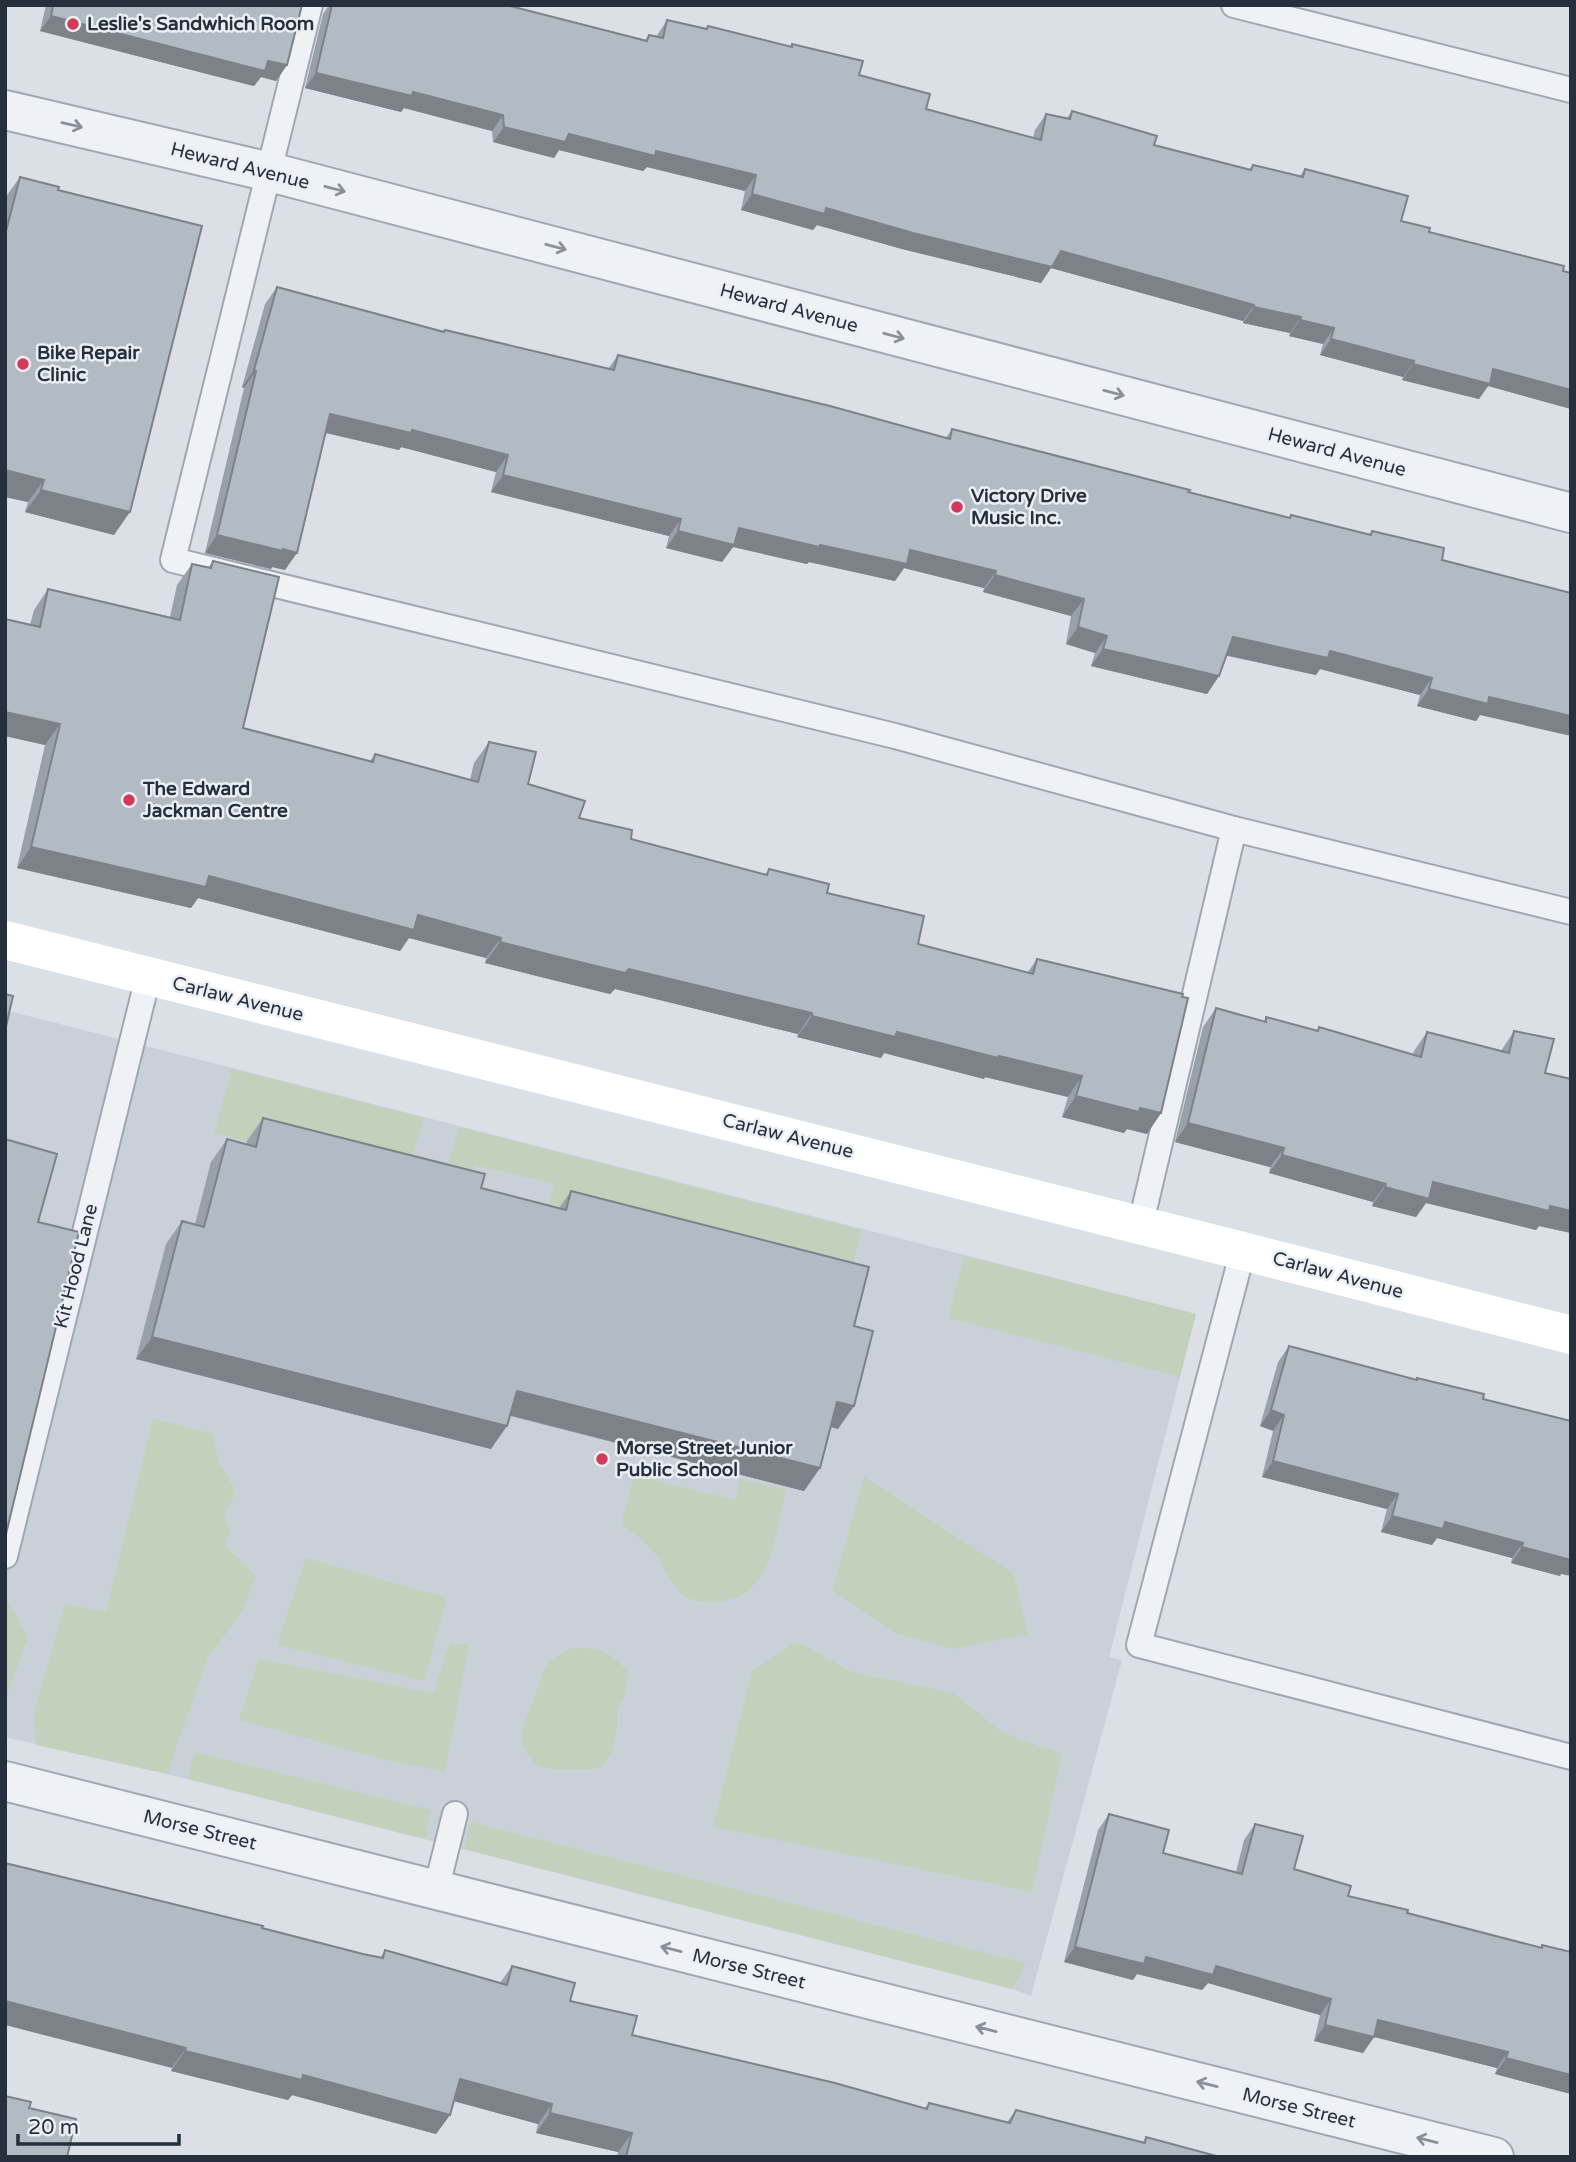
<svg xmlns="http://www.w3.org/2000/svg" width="1576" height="2162" viewBox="0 0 1576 2162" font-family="'Varela Round',sans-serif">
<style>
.built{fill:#c9d0d8}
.green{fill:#c3d1bc}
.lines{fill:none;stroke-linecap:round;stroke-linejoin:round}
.lane-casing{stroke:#a1a7b0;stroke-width:28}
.street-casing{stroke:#a1a7b0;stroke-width:42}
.lane{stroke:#eef1f5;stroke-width:24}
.street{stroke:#eef1f5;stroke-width:38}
.secondary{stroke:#fff;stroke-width:38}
.wall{fill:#99a0a8}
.shaded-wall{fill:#7d8288}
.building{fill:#b2bac3;stroke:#7d8288;stroke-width:2}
.oneway{stroke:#8a9099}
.poi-dot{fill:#d2395b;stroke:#ebeff4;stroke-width:2.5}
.labels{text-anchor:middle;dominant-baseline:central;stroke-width:5;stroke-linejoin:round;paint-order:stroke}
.poi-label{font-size:19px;font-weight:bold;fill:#252f3d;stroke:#ebeff4;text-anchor:start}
.street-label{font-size:19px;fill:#252f3d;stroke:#ebeff4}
</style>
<rect width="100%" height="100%" fill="#dbe0e6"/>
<path class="built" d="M5 1010 1196 1314 1109 1657 1122 1660 1031 1996 1012 1989 188 1779 5 1737Z"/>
<path class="green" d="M232 1069 424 1118 404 1181 214 1133Z
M459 1127 862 1230 846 1288 548 1206 554 1184 475 1165 463 1196 440 1190Z
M964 1256 1196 1314 1180 1377 948 1318Z
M153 1418 213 1434 218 1460 233 1486 234 1496 224 1516 230 1531 225 1546 256 1576 242 1612 209 1656 176 1747 168 1774 36 1745 34 1712 65 1604 106 1612Z
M634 1475 735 1500 740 1479 786 1490C775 1534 773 1599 716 1602 703 1602 690 1602 681 1593 667 1579 661 1558 647 1544 640 1537 630 1531 621 1525Z
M864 1477 1014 1574 1028 1634 954 1649 897 1634 832 1591Z
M306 1558 447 1598 424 1681 277 1645Z
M8 1600 28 1638 5 1700V1609Z
M797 1642 852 1672 953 1693 1003 1733 1062 1754 1032 1892 713 1827 752 1671Z
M450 1643 469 1645 445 1772 385 1760 239 1720 259 1659 433 1693Z
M572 1648C600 1648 610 1650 628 1672L625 1697 617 1711V1728L612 1751 602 1767C588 1770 551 1772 538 1765 529 1761 522 1747 522 1738 522 1726 529 1713 533 1701 546 1669 538 1666 572 1648Z
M194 1752 431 1810 425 1839 188 1779Z
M471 1822 1026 1963 1012 1989 464 1849Z"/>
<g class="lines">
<g class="lane-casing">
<path id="lane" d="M310 5 173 560 895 736 1234 829 1571 912
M1234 5 1571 90
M1140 1227 1234 829
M1243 1250 1139 1645 1571 1757
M5 1556 148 977
M436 1890 455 1814"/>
</g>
<g class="street-casing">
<path id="street" d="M5 110 270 172 1571 513
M5 1781 1494 2157"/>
</g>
<use href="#lane" class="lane"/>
<use href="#street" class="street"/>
<path class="secondary" d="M5 940C527 1074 1050 1200 1571 1335"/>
</g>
<path class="wall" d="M46 5H302L287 65 276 81 261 77 254 86 40 31Z
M329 5H511L510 6 645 40 649 35 656 37 667 20 705 29 708 26 791 46 792 44 926 109 1033 138 1035 130 1046 114 1067 118 1072 111 1154 145 1249 170 1253 165 1300 176 1305 169 1401 221 1429 232 1571 273V409L1488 386 1479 399 1402 380 1403 377 1320 355 1323 344 1289 336 1290 333 1243 323V321L1051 268 1041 283 902 249 817 225 813 230 741 210 745 191 647 167 643 171 559 150 554 158 493 142 492 131 404 108 401 112 305 88 323 14Z
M20 177 58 190 114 535 25 512 28 502 5 497V198Z
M277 287 444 331 608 369 618 355 946 438 952 429 1289 518 1291 515 1369 535 1372 531 1442 560 1480 715 1476 721 1417 706 1420 695 1320 669 1316 675 1227 656 1219 676 1207 694 1091 666 1095 653 1066 644 1071 616 983 592 984 588 904 568 895 581 809 562 807 564 733 547 722 562 666 548 669 536 491 492 496 472 401 447 399 450 326 433 285 570 272 567 271 569 205 553 244 388 242 387 265 304Z
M213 561 243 728 370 761 375 754 470 780 474 763 489 742 528 784 579 818 631 839 765 875 769 869 827 893 918 944 1028 972 1037 959 1161 1113 1147 1134 1127 1129 1124 1133 1062 1117 1068 1097 985 1077 984 1079 884 1053 881 1058 797 1037 798 1034 615 989 610 994 544 978 485 963 486 958 409 938 400 951 198 898 191 908 17 868 45 745 5 736V619L30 625 34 610 48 589 170 617 177 585 192 564 208 568Z
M1216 1008 1264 1021 1266 1017 1317 1030 1319 1027 1413 1054 1414 1051 1427 1032 1501 1051 1514 1031 1545 1073 1571 1079V1233L1539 1226 1536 1230 1426 1203 1416 1217 1372 1206 1373 1202 1269 1173 1270 1167 1175 1142 1203 1027Z
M263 1118 481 1188 559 1208 571 1191 854 1326 838 1429 831 1427 820 1468 804 1491 510 1416 491 1449 136 1359 166 1244 182 1221 195 1224 211 1162 227 1139 246 1144 247 1141Z
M1289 1346 1416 1380 1417 1378 1483 1399 1561 1574 1560 1576 1511 1563 1512 1558 1437 1538 1432 1545 1381 1532 1387 1509 1262 1477 1273 1431 1260 1426 1278 1362Z
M1109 1814 1163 1853 1236 1872 1244 1840 1255 1824 1294 1869 1348 1896 1540 1948 1542 1945 1571 2094 1495 2074 1497 2068 1374 2037 1363 2053 1314 2041 1320 2015 1208 1983 1202 1990 1137 1974 1133 1980 1064 1962 1098 1830Z
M262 1928 380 1958 385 1950 500 1983 512 1966 632 2035 925 2108 929 2103 1007 2122 1016 2110 1143 2142 1146 2137 1220 2157H617L618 2152 536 2133 538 2124 454 2101 450 2115 436 2134 292 2095 288 2100 171 2071 172 2068Z"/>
<path class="shaded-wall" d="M51 16 268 61 287 65 276 81 261 77 254 86 40 31Z
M316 73 413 92 503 115 492 131 404 108 401 112 305 88Z
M504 127 569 134 656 151 756 175 745 191 647 167 643 171 559 150 554 158 493 142Z
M752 194 1061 251 1254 305 1243 321 1051 268 1041 283 902 249 817 225 813 230 741 210Z
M1254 307 1301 317 1290 333 1243 323Z
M1300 320 1334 328 1323 344 1289 336Z
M1331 339 1414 361 1403 377 1320 355Z
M1413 364 1493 369 1571 390V409L1488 386 1479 399 1402 380Z
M254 370 256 371 244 388 242 387Z
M330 414 412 430 508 455 496 472 401 447 399 450 318 431Z
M5 470 44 480 28 502 5 497Z
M503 475 681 519 669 536 491 492Z
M41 490 130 512 114 535 25 512Z
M739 528 910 550 996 571 984 588 904 568 895 581 809 562 807 564 733 547 722 562 666 548 678 531Z
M217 535 283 549 297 553 285 570 272 567 271 569 205 553Z
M995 575 1084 599 1071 616 983 592Z
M1078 627 1107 636 1095 653 1066 644Z
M1233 637 1330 651 1432 678 1420 695 1320 669 1316 675 1221 654Z
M1103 649 1219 676 1207 694 1091 666Z
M1429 689 1489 697 1571 716V736L1480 715 1476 721 1417 706Z
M5 712 60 724 45 745 5 736Z
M31 847 209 876 418 915 501 938 486 958 409 938 400 951 198 898 191 908 17 868Z
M500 942 629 969 812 1013 798 1034 615 989 610 994 485 963Z
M812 1016 897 1032 1082 1076 1068 1097 985 1077 984 1079 884 1053 881 1058 797 1037Z
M1076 1096 1140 1108 1161 1113 1147 1134 1127 1129 1124 1133 1062 1117Z
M1188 1123 1284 1148 1270 1167 1175 1142Z
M1282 1155 1386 1184 1373 1202 1269 1173Z
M1433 1182 1571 1211V1233L1539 1226 1536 1230 1426 1203 1416 1217 1372 1206 1385 1187Z
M152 1337 507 1426 491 1449 136 1359Z
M517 1391 820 1468 804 1491 501 1413Z
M837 1402 854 1406 838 1429 821 1424Z
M1271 1410 1284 1415 1273 1431 1260 1426Z
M1273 1461 1398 1494 1387 1509 1262 1477Z
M1392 1516 1445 1522 1523 1543 1512 1558 1437 1538 1432 1545 1381 1532Z
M1522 1547 1571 1558V1576L1561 1574 1560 1576 1511 1563Z
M1075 1947 1146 1957 1216 1966 1331 1999 1320 2015 1208 1983 1202 1990 1137 1974 1133 1980 1064 1962Z
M5 2001 186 2048 172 2068 5 2025Z
M1378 2020 1508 2052 1497 2068 1367 2035Z
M1325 2025 1374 2037 1363 2053 1314 2041Z
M185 2051 303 2075 450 2115 436 2134 292 2095 288 2100 171 2071Z
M1506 2058 1571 2075V2094L1495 2074Z
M460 2079 552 2104 538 2124 446 2099Z
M550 2113 632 2133 618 2152 536 2133Z"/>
<path class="building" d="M53 5H302L287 65 268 61 265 71 51 16Z
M332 5H511L510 6 647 41 649 35 663 38 667 20 707 29 708 26 792 47V44L863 61 859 75 930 94 926 109 1041 140 1046 114 1070 119 1072 111 1157 136 1154 145 1251 170 1253 165 1303 177 1305 169 1408 196 1401 221 1430 228 1429 232 1564 266 1563 271 1571 273V390L1493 369 1490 384 1413 364 1414 361 1331 339 1334 328 1300 320 1301 317 1254 307V305L1061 251 1052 267 913 233 826 208 825 214 752 194 756 175 656 151 655 156 569 134 565 142 504 127 503 115 413 92 412 96 316 73Z
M20 177 59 187 58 190 202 226 130 512 41 490 44 480 5 470V235Z
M277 287 444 332 445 330 614 370 618 355 830 406 950 439 952 429 1190 490 1188 492 1290 518 1291 515 1371 535 1372 531 1444 548 1442 560 1571 593V716L1489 697 1488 704 1429 689 1432 678 1330 651 1328 658 1233 637 1219 676 1103 649 1107 636 1078 627 1084 599 995 575 996 571 910 550 907 564 820 545 819 547 739 528 734 545 678 531 681 519 503 475 508 455 412 430 411 433 330 414 297 553 283 549V551L217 535 256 371 254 370Z
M213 561 279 577 243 728 373 762 375 754 478 782 489 742 536 752 528 784 585 801 579 818 632 830 631 839 767 875 769 869 829 884 827 893 924 916 918 944 1033 974 1037 959 1183 994 1182 997 1188 998 1161 1113 1140 1108 1139 1112 1076 1096 1082 1076 999 1056 998 1058 897 1032 895 1037 812 1016V1013L629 969 625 973 559 957 500 942 501 938 418 915 414 930 209 876 206 887 31 847 60 724 5 712V619L40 627 48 589 180 620 192 564 211 568Z
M5 994 13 996 5 1031Z
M1216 1008 1266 1022V1017L1318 1031 1319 1027 1421 1057 1427 1032 1509 1053 1514 1031 1554 1039 1545 1073 1571 1079V1211L1550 1206 1549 1211 1433 1182 1429 1199 1385 1187 1386 1184 1282 1155 1284 1148 1188 1123Z
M263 1118 485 1174 481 1188 566 1210 571 1191 869 1267 854 1326 873 1331 854 1406 837 1402 820 1468 517 1391 507 1426 152 1337 182 1221 204 1227 227 1139 256 1147Z
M5 1139 57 1154 38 1222 79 1232 5 1538Z
M1289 1346 1417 1380V1378L1484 1394 1483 1399 1571 1421V1560L1522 1547 1523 1543 1445 1522 1443 1529 1392 1516 1398 1494 1273 1461 1284 1415 1271 1410Z
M1109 1814 1169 1830 1163 1853 1242 1874 1255 1824 1303 1836 1294 1869 1351 1886 1348 1896 1408 1910 1407 1913 1542 1948V1945L1571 1952V2075L1506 2058 1508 2052 1378 2020 1374 2037 1325 2025 1331 1999 1216 1966 1213 1975 1146 1957 1144 1964 1075 1947Z
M5 1863 263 1926 262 1928 363 1954 383 1958 385 1950 507 1985 512 1966 575 1983 570 2001 637 2016 632 2035 835 2083 927 2109 929 2103 1010 2123 1016 2110 1145 2143 1146 2137 1220 2157H626L632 2133 550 2113 552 2104 460 2079 450 2115 303 2075 302 2080 185 2051 186 2048 5 2001Z
M5 2096 31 2102 29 2108 76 2119 67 2157H5Z"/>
<defs><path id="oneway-shaft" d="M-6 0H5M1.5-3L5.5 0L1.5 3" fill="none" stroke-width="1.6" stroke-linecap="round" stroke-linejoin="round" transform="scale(1.75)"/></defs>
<g class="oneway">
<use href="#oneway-shaft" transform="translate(72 125) rotate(13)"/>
<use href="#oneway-shaft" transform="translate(335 189) rotate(15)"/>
<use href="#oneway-shaft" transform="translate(556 247) rotate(15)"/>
<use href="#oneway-shaft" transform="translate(894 336) rotate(15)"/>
<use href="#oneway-shaft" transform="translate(1114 393) rotate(15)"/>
<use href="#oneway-shaft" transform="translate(671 1949) rotate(-166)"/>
<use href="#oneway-shaft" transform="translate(986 2029) rotate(-166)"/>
<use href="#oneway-shaft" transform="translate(1207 2084) rotate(-166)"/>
<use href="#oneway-shaft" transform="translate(1427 2140) rotate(-166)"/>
</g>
<g class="poi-dot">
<circle cx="73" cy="24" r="7"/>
<circle cx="23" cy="364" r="7"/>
<circle cx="957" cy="507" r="7"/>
<circle cx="129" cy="800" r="7"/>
<circle cx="602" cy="1459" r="7"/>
</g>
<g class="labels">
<g class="poi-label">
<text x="87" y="24">Leslie's Sandwhich Room</text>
<text x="37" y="353">Bike Repair<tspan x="37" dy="22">Clinic</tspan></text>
<text x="971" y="496">Victory Drive<tspan x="971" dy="22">Music Inc.</tspan></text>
<text x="143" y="789">The Edward<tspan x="143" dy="22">Jackman Centre</tspan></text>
<text x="616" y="1448">Morse Street Junior<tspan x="616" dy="22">Public School</tspan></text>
</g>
<g class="street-label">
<text transform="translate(240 166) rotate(14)">Heward Avenue</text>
<text transform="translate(789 308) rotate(15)">Heward Avenue</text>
<text transform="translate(1337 452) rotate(15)">Heward Avenue</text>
<text transform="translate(238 999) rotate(14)">Carlaw Avenue</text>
<text transform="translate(788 1136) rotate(14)">Carlaw Avenue</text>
<text transform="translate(76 1266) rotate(-76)">Kit Hood Lane</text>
<text transform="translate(1338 1275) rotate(15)">Carlaw Avenue</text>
<text transform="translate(200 1830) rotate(14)">Morse Street</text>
<text transform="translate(749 1969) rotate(14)">Morse Street</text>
<text transform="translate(1299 2108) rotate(14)">Morse Street</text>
</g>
</g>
<rect width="1576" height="2162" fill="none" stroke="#252f3d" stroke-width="14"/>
<path d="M18 2134v10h161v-10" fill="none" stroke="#252f3d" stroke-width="3.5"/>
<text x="28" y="2134" font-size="21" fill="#252f3d" stroke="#ebeff4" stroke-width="5" paint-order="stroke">20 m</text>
</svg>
